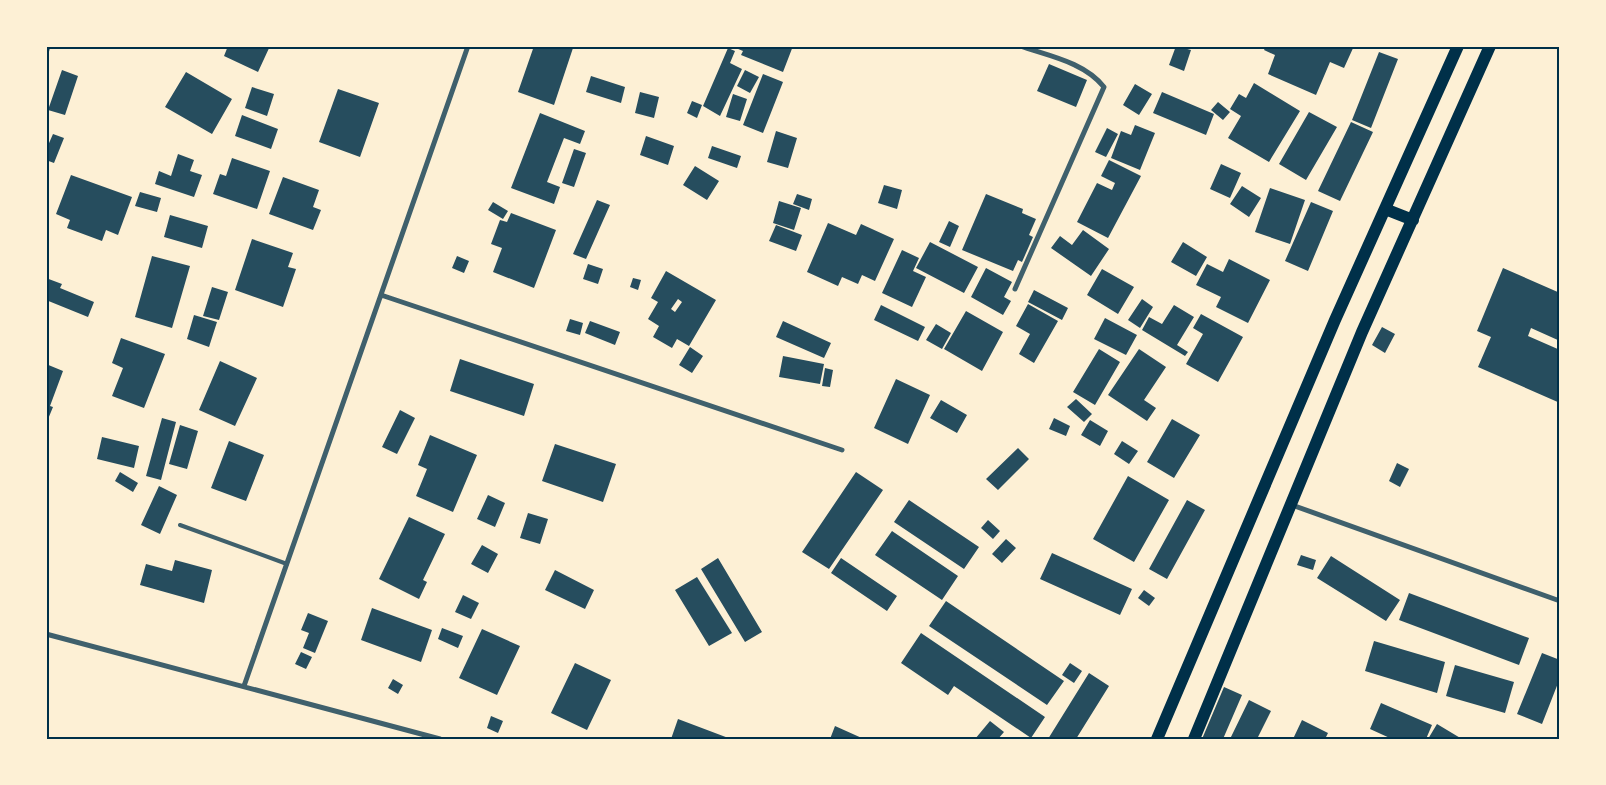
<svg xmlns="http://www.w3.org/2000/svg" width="1606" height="785" viewBox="0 0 1606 785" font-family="Karla,sans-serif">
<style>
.building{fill:#264d5e;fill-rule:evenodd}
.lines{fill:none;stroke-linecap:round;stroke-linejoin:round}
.service{stroke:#3f606c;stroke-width:4}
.minor{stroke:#3f606c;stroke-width:5}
.primary{stroke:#003049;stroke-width:12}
.neatline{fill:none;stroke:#003049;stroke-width:2}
</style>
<rect width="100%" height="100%" fill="#fdf0d5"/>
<path class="building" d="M228 46H270L258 72 224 56Z
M534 46 573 48 554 105 518 92Z
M731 46H793L783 72 741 55 743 51Z
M1176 46 1191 50 1184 71 1169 65Z
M1266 46H1354L1344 68 1330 62 1316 95 1268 74 1275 55 1264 50Z
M728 48 735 51 730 63 742 69 720 116 703 106Z
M1379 52 1398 59 1371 128 1352 120Z
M1049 64 1087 80 1076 107 1037 91Z
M62 70 78 76 65 115 48 110Z
M745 70 759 77 750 93 737 86Z
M186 72 232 99 212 134 165 107Z
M763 74 783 82 763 133 743 125Z
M591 76 625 87 621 103 586 92Z
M1254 83 1300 111 1269 162 1228 138 1241 116 1230 109 1239 94 1246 98Z
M1135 84 1152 94 1139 115 1123 105Z
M252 87 274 94 267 116 245 108Z
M338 89 379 103 360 157 319 142Z
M640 92 659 97 654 118 635 113Z
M1162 92 1214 114 1206 135 1153 113Z
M733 94 747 99 740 121 726 117Z
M692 101 702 105 697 118 687 113Z
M1218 102 1230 112 1223 120 1211 110Z
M1309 112 1337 127 1306 180 1279 164Z
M540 113 585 131 580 144 564 138 547 182 560 187 554 204 511 188Z
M242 115 278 129 271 149 235 136Z
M1351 122 1373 132 1340 201 1318 191Z
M1135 125 1155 133 1140 170 1111 158 1121 131 1131 135Z
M1107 128 1118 134 1106 157 1095 152Z
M776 131 797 138 788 168 767 162Z
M53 134 64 138 54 163 46 160V150Z
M646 136 674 146 668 165 640 155Z
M712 146 741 156 737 168 708 158Z
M574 149 586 153 574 187 562 183Z
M178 154 194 160 190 171 202 175 194 197 155 184 159 171 171 176Z
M232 158 270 171 257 209 213 194 220 174 226 176Z
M1109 160 1141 176 1108 238 1077 222 1097 183 1112 190 1115 183 1101 176Z
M1221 164 1241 173 1230 198 1210 189Z
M695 166 719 181 707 200 683 185Z
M71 175 132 197 118 235 106 230 102 241 67 228 70 220 56 214Z
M283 177 319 190 313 207 321 210 313 230 269 214Z
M884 185 902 190 897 209 878 203Z
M1242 186 1261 198 1249 217 1230 204Z
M1270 188 1305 200 1290 244 1255 232Z
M140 192 161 198 157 212 135 206Z
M797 194 812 199 809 210 793 204Z
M986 194 1023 209 1022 213 1036 219 1029 235 1033 237 1022 262 1018 260 1013 271 962 250Z
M597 200 610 205 586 259 573 254Z
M779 201 801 208 794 230 773 223Z
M493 202 508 211 503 219 488 210Z
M1311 202 1333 211 1308 271 1285 261Z
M511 213 556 230 534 288 493 272 502 248 491 244 500 220 507 222Z
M170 215 208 226 202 248 164 237Z
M949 221 959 226 950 247 939 242Z
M828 223 856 235 861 224 894 239 875 281 862 275 858 284 842 277 838 286 807 272Z
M776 225 802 235 796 251 769 241Z
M1083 230 1109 249 1091 276 1051 248 1060 236 1072 245Z
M252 239 293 253 288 267 296 269 283 307 235 290Z
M930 242 978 267 964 293 916 268Z
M1183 242 1207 257 1196 276 1171 262Z
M902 250 919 258 913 271 926 277 912 307 882 293Z
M152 256 190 266 172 328 135 317Z
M457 256 469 261 464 273 452 268Z
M1229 259 1270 280 1248 323 1216 307 1221 297 1196 285 1207 264 1223 272Z
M588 264 603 269 598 284 583 279Z
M986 268 1012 282 1004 297 1011 301 1003 315 971 297Z
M1503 268 1560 293V341L1531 328 1528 336 1560 350V403L1478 367 1491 337 1477 331Z
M1102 269 1134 287 1118 314 1087 295Z
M666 271 716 300 689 346 677 339 672 348 653 337 659 326 648 319 658 302 651 298ZM678 299 682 302 675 312 671 309Z
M46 278 62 284 60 288 94 302 88 317 46 300Z
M633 278 641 280 638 290 630 287Z
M212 287 228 292 219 320 203 316Z
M1034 290 1068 308 1062 320 1028 302Z
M1142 299 1153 307 1140 328 1128 320Z
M1028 304 1058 321 1034 363 1019 354 1030 334 1016 326Z
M881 305 925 327 918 341 874 320Z
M1174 305 1194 317 1177 345 1188 352 1185 356 1142 330 1149 317 1162 324Z
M966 311 1003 332 982 371 944 349Z
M1201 314 1243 337 1218 382 1186 364 1203 334 1193 328Z
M194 315 217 322 209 347 187 339Z
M1105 318 1137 335 1126 355 1094 339Z
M570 319 583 323 580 335 566 331Z
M590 321 620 332 615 345 585 333Z
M783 321 831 343 824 358 776 337Z
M936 324 951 333 942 349 926 340Z
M1382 327 1395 334 1385 353 1372 345Z
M121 338 165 354 144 408 112 396 123 368 112 363Z
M690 347 703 356 692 373 679 365Z
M1099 349 1120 362 1095 405 1073 392Z
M1139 349 1166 367 1144 400 1156 408 1147 421 1108 395Z
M783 356 824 364 820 384 779 377Z
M460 359 534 384 524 416 450 391Z
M220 361 257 378 235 426 199 410Z
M46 364 63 371 50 406 53 407 46 424Z
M825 368 833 370 830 387 822 386Z
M896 379 930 395 908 444 874 428Z
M1076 399 1092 414 1084 422 1067 407Z
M941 400 967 415 957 433 930 418Z
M400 410 415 418 397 454 382 447Z
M162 418 176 422 161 480 146 476Z
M1054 418 1070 426 1066 436 1049 429Z
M1172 419 1200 435 1174 478 1147 462Z
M1090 420 1108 431 1100 446 1081 435Z
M180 425 198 431 187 469 169 464Z
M430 435 477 455 453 512 416 496 427 469 418 465Z
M102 437 139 446 134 468 97 459Z
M229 441 264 455 246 501 211 488Z
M1122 441 1138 451 1129 464 1114 454Z
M555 444 616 464 603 502 542 481Z
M1018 448 1029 459 998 490 986 479Z
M1397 463 1409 469 1400 487 1389 481Z
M120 472 138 483 133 492 115 481Z
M856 472 883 490 829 569 802 552Z
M1128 476 1169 500 1134 562 1093 539Z
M159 486 177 495 160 534 141 525Z
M488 495 505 503 495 527 477 519Z
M909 500 979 547 964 569 894 522Z
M1187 500 1205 510 1167 579 1149 569Z
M528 513 548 519 540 544 520 538Z
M409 517 445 534 423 580 427 582 419 599 379 579Z
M988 520 1000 531 993 539 981 528Z
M892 531 958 576 942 600 875 555Z
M1006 539 1016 548 1002 563 992 554Z
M482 545 498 554 488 573 471 564Z
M1052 553 1132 589 1120 615 1040 579Z
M1301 555 1316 560 1313 570 1297 565Z
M1331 556 1400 600 1386 621 1317 578Z
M718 558 762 632 745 642 701 569Z
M841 558 897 596 887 611 831 573Z
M175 560 212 570 204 603 140 585 146 564 172 571Z
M555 570 594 590 585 609 545 590Z
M697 577 732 633 709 646 675 590Z
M1144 590 1155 598 1149 606 1138 598Z
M1409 593 1529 638 1519 665 1399 620Z
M463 595 479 603 471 619 455 612Z
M946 601 1064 681 1047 705 929 626Z
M372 608 432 630 421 662 361 640Z
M308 613 328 621 315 653 303 648 309 633 301 630Z
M442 628 463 636 458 648 438 639Z
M482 629 520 646 497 695 459 678Z
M921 633 1045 717 1031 738 954 686 948 695 901 663Z
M1374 641 1445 662 1437 693 1365 671Z
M301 652 312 657 306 669 295 664Z
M1542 653 1560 660V678L1542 724 1517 714Z
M575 663 611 680 587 730 551 713Z
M1070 663 1082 671 1074 683 1062 675Z
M1455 665 1514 682 1505 713 1446 696Z
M1089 673 1109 686 1076 739H1048Z
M393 679 403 685 398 694 388 688Z
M1224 687 1242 695 1223 739H1202Z
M1249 700 1271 711 1257 739H1230Z
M1381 703 1432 725 1426 739H1392L1370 729Z
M491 716 503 721 498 733 487 728Z
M678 719 731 739H671Z
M1302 720 1328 733 1325 739H1293Z
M990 721 1004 732 998 739H975Z
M1437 724 1462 739H1428Z
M835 726 864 739H830Z"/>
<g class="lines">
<path class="service" d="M180 525 287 564"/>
<path class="minor" d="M46 53 48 46
M1015 289 1104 87C1084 62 1049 56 1020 46
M381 295 842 450
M1292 505 1560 601
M46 634 440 739
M244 686 468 46"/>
<path class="primary" d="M1385 209 1413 220
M1157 739 1335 320 1458 46
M1194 739 1362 332 1490 46"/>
</g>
<rect width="1606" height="785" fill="none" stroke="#fdf0d5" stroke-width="95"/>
<rect x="48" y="48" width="1510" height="690" class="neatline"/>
</svg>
